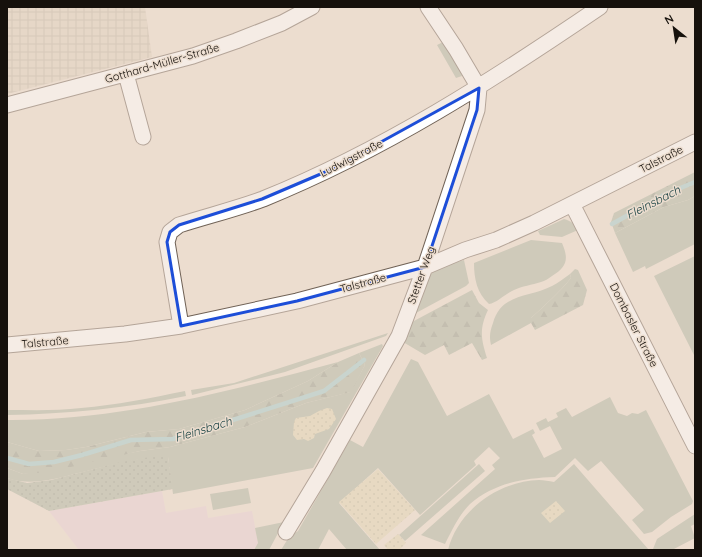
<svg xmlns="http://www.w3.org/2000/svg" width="702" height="557" viewBox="0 0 702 557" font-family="Quicksand,sans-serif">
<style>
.industrial{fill:url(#industrial-grid)}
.education{fill:#e7ced6}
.green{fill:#abb4a0}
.forest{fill:url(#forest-firs)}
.sand{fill:url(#sand-dots)}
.garden{fill:url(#garden-dots)}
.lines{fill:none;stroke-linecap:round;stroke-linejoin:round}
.stream{stroke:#9dcbcc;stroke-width:4.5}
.street-casing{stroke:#706256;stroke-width:17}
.street{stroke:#fff;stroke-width:15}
.marked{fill:none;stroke:#1d4ed8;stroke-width:3;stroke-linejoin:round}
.labels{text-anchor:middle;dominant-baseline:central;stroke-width:3;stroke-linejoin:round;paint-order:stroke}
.street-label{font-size:11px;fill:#16110c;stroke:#ecddcf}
.water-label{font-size:12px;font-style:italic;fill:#103c3e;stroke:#ecddcf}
</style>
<defs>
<pattern id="industrial-grid" width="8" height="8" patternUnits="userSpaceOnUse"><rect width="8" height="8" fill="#ddd0bc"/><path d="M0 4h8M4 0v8" fill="none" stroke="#bdb2a0"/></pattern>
<pattern id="forest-firs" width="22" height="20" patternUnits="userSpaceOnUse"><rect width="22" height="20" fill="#abb4a0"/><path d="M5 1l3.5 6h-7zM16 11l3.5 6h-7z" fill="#929a89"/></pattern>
<pattern id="sand-dots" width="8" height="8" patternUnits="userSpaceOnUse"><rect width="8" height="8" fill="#e0d6b1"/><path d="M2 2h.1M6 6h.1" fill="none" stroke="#bfb797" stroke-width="1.8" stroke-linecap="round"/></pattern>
<pattern id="garden-dots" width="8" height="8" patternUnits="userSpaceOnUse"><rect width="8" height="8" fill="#abb4a0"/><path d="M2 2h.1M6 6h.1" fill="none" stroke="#929a89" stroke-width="1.8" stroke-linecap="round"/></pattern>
</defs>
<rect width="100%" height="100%" fill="#ecddcf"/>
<path class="industrial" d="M7 7H145L152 57 7 94Z"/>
<path class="education" d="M162 491 166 513 206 506 208 518 252 511 258 543 254 550H79L49 511Z"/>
<path class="green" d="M443 42 459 68 462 76 456 78 437 45Z
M695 196V244L646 269 645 266 633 272 615 233 664 207 688 200Z
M564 219C571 221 575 224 578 230L562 237 540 235 538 231Z
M531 240 562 243C569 259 567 267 552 276 548 279 545 281 541 282 532 285 522 286 514 290 506 293 497 303 489 304 477 293 474 279 474 263Z
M695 256V357L654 276Z
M464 260 469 283 466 286 416 313 413 312 428 277 437 268Z
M570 274 571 278C559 293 545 305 531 318V323L491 345C489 337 490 331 493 323 501 293 529 298 552 286 558 283 564 278 570 274Z
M388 333 386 336 285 372 192 395 191 390 234 383Z
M382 344 383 346 313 468 173 494 168 457C139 457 111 465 83 472 58 478 32 487 7 478V468L23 474 140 451 170 447 245 427 306 403 350 392 365 365 359 353Z
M411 359 418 362 447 416 489 394 513 439 533 429 535 433 532 435 544 458 562 449 550 426 540 431 536 423 546 418 548 422 558 417 556 413 566 408 572 417 610 397 618 413 627 416 632 413 638 414 646 410 693 501 692 504 671 517 652 532 644 534 632 520 644 510 601 461 588 471 575 458 555 477C524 478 494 483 470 504 459 515 452 530 445 544L421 535 495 469 492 465 500 458 489 447 474 461 476 465 420 515 378 468 339 503 380 550H347L329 529 318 550H281L289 537 298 531 350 440 363 447Z
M338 362 308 381 245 410 179 429 146 432 86 447 66 450 39 451 7 442V420C120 421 230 391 338 362Z
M185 391 186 396C127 408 67 414 7 415V410C32 410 57 411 81 408 116 405 151 398 185 391Z
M479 464 485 471 405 541 399 535Z
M574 464 649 550H448C458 510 499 481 539 480 544 480 549 481 554 482Z
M248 488 251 503 213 510 210 494Z
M695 514V524L691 526 695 538 672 550H654L653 549 657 539Z
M284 522 269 550H254L258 543 255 528Z"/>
<path class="forest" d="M695 172V196L688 200 664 207 615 233 611 222 614 213Z
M575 269 578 270 587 290 583 305 535 330 531 323V318C545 305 559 293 571 278L570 274Z
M472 290 479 303 488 310C479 329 481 339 487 358L482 360 472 343 449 355 444 345 425 355 403 342 412 322Z
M359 353 365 365 351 392 306 403 245 427 170 447 140 451 49 472 23 474 7 468V442L39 451 66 450 86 447 146 432 179 429 245 410 308 381 338 362Z"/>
<path class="sand" d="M327 408 332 409 336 419 329 429 315 434 314 438 308 441 304 439 297 440 293 435 294 422 296 418 310 416 319 411Z
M378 469 415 510 376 544 339 502Z
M556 501 565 511 550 523 541 513Z
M398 534 406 543 399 550H388L384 545Z"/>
<path class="garden" d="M150 457H168L173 489 49 511 7 489V478L27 483 51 480 121 462Z"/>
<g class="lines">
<path class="stream" d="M612 224 666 194 695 182
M7 458 29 464 54 462 82 455 131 440 173 439 324 391 364 360"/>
<g class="street-casing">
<path id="street" d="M126 74 143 137
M7 105 193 56 236 41 282 23 312 7
M572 204 695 446
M181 326 167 242 170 232 179 225C207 216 236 209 263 199 384 150 493 80 600 7
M7 345 125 334 181 326 297 301 425 267 465 250 496 240 534 223 695 142
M286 532 323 471 399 336 425 267 477 110 479 88 456 49 428 7"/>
</g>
<use href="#street" class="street"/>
</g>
<path d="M0 0H702V557H0ZM479 88 477 110 425 267 297 301 181 326 167 242 170 232 179 225 262 199 330 170Z" fill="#ecddcf" fill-opacity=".55" fill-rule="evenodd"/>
<path class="marked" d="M479 88 477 110 425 267 297 301 181 326 167 242 170 232 179 225 262 199 330 170Z"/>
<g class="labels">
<g class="street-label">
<text transform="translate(162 63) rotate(-16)">Gotthard-Müller-Straße</text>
<text transform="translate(351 158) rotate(-27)">Ludwigstraße</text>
<text transform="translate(661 159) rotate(-27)">Talstraße</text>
<text transform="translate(421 275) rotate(-70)">Stetter Weg</text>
<text transform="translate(363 283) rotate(-15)">Talstraße</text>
<text transform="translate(634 325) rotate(63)">Dombasler Straße</text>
<text transform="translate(45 342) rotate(-5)">Talstraße</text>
</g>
<g class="water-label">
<text transform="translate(653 202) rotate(-27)">Fleinsbach</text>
<text transform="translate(203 429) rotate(-17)">Fleinsbach</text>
</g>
</g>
<rect width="702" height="557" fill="none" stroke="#16110c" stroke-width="16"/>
<g transform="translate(674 28) rotate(330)" stroke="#ecddcf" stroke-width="3" paint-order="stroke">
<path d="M0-3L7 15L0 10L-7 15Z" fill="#16110c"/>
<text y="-6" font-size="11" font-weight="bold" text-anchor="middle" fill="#16110c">N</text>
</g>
</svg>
